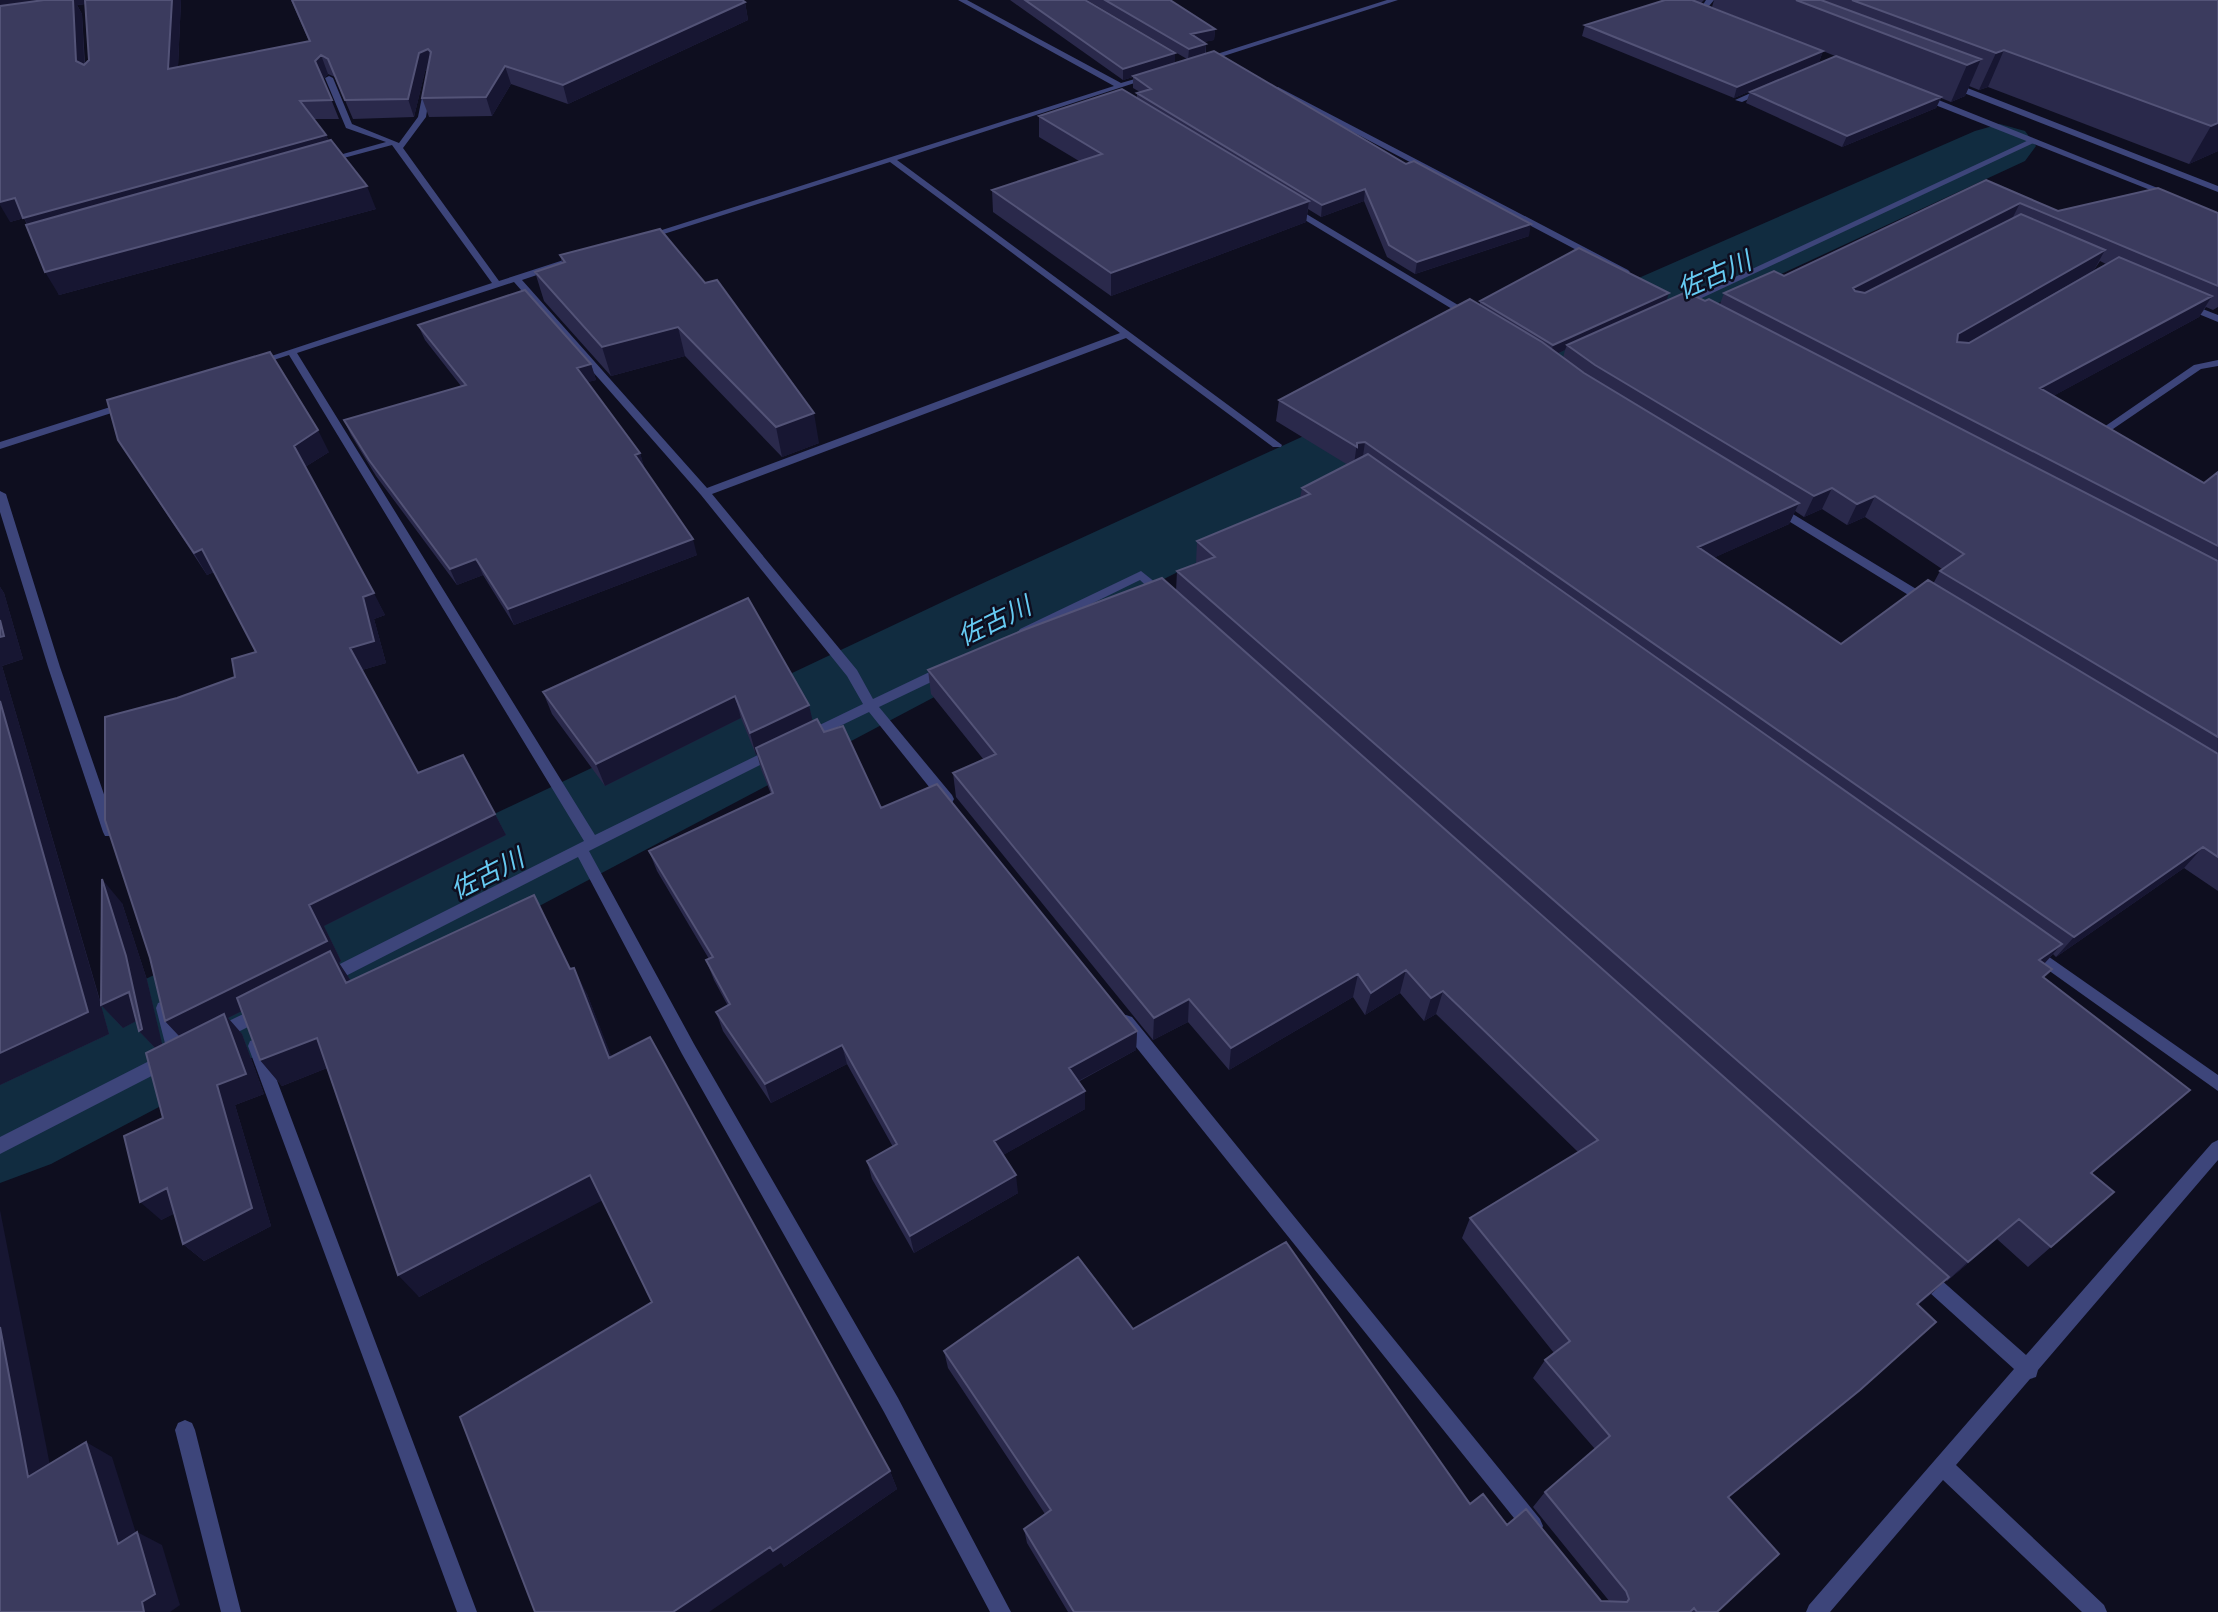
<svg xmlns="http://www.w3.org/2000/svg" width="2218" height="1612" viewBox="0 0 2218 1612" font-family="Arial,'Noto Sans JP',sans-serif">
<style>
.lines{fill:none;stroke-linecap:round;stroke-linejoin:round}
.river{fill:#112c40;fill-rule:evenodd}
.service{fill:#3d457a;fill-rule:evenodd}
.minor{fill:#3d457a;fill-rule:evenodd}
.tertiary{fill:#3d457a;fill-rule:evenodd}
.wall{fill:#2a294b;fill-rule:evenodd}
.shaded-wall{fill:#171632}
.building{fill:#3b3b5e;stroke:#535377;stroke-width:2}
.labels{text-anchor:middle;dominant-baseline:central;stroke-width:5;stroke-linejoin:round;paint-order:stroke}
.water-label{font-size:26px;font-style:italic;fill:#66caf2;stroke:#0e0e1f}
</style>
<rect width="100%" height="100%" fill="#0e0e1f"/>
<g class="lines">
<path class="river" d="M2000 124 2025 131 2036 146 2025 161 1630 344 1031 646 51 1164 0 1183V1048L955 596 1319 429 1570 308 1975 131Z"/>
<path class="service" d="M1706 0H1714L1705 11H1699Z
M1946 82H1952L2218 186V192L1946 86Z"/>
<path class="minor" d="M958 0H967L1121 83 1149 75 1153 77 897 160 1282 445 1281 447H1273L1126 338 712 494 857 670 873 699 940 667H950L951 670 950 673 879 707 952 795 954 799 952 803H942L869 712 811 740H801L799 737 801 734 863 704 847 676 701 495 514 282 297 353 595 835 770 749H780L782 752 780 755 589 851 694 1044 898 1398 1011 1612H990L884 1412 682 1054 578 857 332 983 327 984 322 983 319 978 322 973 584 841 289 355 255 366 250 363 492 283 392 145 325 163V159L386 142 346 128 325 78 329 76 333 78 352 124 399 143 418 117 424 87 431 85 426 117 403 148 499 281 576 256H582V260L522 280 707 488 1120 333 890 162 648 239 640 237 1114 86Z
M1387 0H1398L1205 62 1198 60Z
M1278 87 1628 270 1630 272 1622 274 1275 91 1274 89Z
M1762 88 1769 90 1742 102 1735 100Z
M2031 139 2038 141 1691 303 1690 307H1684L1679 303Z
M1293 206 1473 314 1475 316 1467 318 1290 211V207Z
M2184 304H2190L2218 315V322L2184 308Z
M2218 360V366L2201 369 2113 429H2105L2104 427 2194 365Z
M126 402 130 403V407L0 449V442Z
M0 491 6 494 60 667 117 832 115 836H105L103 832 48 667 0 512Z
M1778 505 1931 598 1933 601 1931 604H1923L1774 512V506Z
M1141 571 1166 591 1168 594 1166 597H1158L1140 580 1028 635 1024 636 1018 632 1020 629Z
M2032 945 2218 1075V1091L2027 955 2024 951 2027 947Z
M164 1001 170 1003 172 1008 184 1055 182 1060 173 1061 171 1066 0 1154V1137L159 1056 168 1055 156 1008 158 1003Z
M262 1005 268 1007 270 1012 268 1017 224 1039 218 1041 212 1039 210 1034 212 1029Z
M1126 1015 1132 1017 1540 1519 1543 1526 1540 1533 1533 1536 1526 1533 1120 1027 1118 1022 1120 1017Z
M256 1039 262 1041 264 1046 477 1612H457L248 1046 250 1041Z
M2218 1140V1160L2038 1370 2036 1377 2030 1379 1956 1465 2104 1605 2107 1612H2082L1943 1480 1830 1612H1806L1809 1605 2014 1369 1919 1283 1916 1277 1919 1271 1925 1268 1931 1271 2026 1355 2212 1143Z
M185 1420 192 1423 195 1430 241 1612H221L175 1430 178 1423Z"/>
<path class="tertiary" d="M1920 95H1926L2175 195 2168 197 1920 99Z"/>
</g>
<path class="wall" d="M0 0H181L178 67 309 41 291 0H742L745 2 748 20 568 104 511 84 492 116 429 117 422 98 428 70 425 71 414 117 353 119 335 77 328 74 323 79 339 119H314L326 135 329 141 376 209 59 295 24 218 10 222ZM86 4 89 60 85 64 82 14 77 5Z
M1010 0H1085L1175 53V63L1187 59 1087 0H1170L1215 29 1214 40 1203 42 1206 44V54L1529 236 1415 274 1387 257 1364 201 1321 217 1308 209 1306 222 1111 296 993 212 992 190 1079 161 1039 137V116L1137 98V93L1140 92 1133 88V77L1123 80Z
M1665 0H1704L1701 3 1770 30 1712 7 1714 0H2218V151L2189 164 1988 87 1979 90 1969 86 1965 96 1951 102 1941 98 1936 108 1842 147 1746 103 1750 92 1835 56 1823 51 1819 62 1734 98 1582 36 1585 25Z
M1986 180 2058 211 2218 213V307L2213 310 2206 307 2199 317 2053 396 2204 483 2218 472V891L2184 868 2056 957 2053 954 2044 964V978L2165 1112 2092 1173 2114 1192 2028 1267 1997 1239 1947 1281 1946 1280 1918 1305 1860 1390 1728 1498 1717 1612H1068L1027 1543 1024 1529 1045 1514 948 1368 944 1351 1133 1329 1470 1504 1507 1525 1601 1601 1610 1602 1533 1507 1545 1492 1595 1449 1533 1378 1545 1360 1554 1353 1462 1238 1470 1218 1578 1152 1436 1014 1424 1021 1400 993 1365 1015 1353 997 1229 1070 1188 1022 1153 1040 956 797 953 773 984 760 931 694 928 670 1176 591 1177 571 1196 564 1197 541 1300 498 1302 488 1348 465 1276 421 1279 400 1480 305V301L1666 300 1705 301 1720 304 1724 293 1784 276ZM2100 261 2106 264 2094 270ZM1565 350 1563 358 1557 354ZM1822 509 1847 525 1865 517 1942 569 1940 571 1933 584 1841 644 1713 558 1789 524 1795 511 1804 517Z
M660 229 819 443 782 457 685 356 611 376 544 301 535 272 562 263 560 255Z
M418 325 591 364 596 380 587 382 640 453 644 468 697 555 514 625 483 575 457 585 376 476 351 435 344 420 461 386 425 340Z
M118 440 329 452 305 467 385 615 374 619 386 663 362 670 418 773 495 814 506 835 324 926 341 961 339 963 351 981 570 969 587 994 611 1057 890 1471 897 1489 784 1567 602 1200 419 1297 327 1068 282 1086 260 1060 242 1011 228 1018 242 1034 264 1094 235 1105 271 1226 204 1261 183 1244 175 1213 161 1220 163 1118 155 1048 139 1031 136 1021 123 1028 101 1005 109 1034 0 1085V587L4 593 23 659 2 666 101 1004 122 903 147 980 162 1045 179 1036 165 1021 177 698 235 677 256 652 214 572 207 575Z
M748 598 809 705 812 721 824 732 881 808 1137 1031 1136 1050 1078 1082 1085 1109 1003 1155 1018 1193 914 1253 872 1179 867 1161 893 1147 847 1064 771 1103 723 1031 716 1012 728 1006 714 980 706 960 709 959 657 871 649 851 771 794 761 769 757 754 756 755 741 718 605 786 552 714 543 692Z"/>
<path class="shaded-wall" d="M0 0H115L77 5 82 14 85 79 0 16Z
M172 0H181L177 88 168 69Z
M745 2 748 20 568 104 563 85Z
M1215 29 1214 40 1190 45 1191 34Z
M1206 44 1205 55 1188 60 1189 49Z
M428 49 434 67 425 71 414 117 408 99 419 53Z
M2004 50 1988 87 1979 90 1996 53Z
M1823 51 1819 62 1734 98 1737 87Z
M1175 53V64L1123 80V69Z
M321 55 328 74 323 79 315 61Z
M1981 59 1965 96 1951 102 1967 65Z
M505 66 511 84 492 116 486 97Z
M1941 97 1936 108 1842 147 1847 136Z
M2218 123V151L2189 164 2211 126Z
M326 135 334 154 35 238 24 218 10 222 0 205V202L15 198Z
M367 186 376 209 59 295 45 272Z
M1365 189 1364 201 1321 217 1322 205Z
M1309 201 1306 222 1111 296V273Z
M2020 203 2010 223 1844 308 1853 288Z
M1531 224 1529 236 1415 274 1417 262Z
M2105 250 2094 270 1948 355 1958 334Z
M1669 293 1665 305 1567 345 1565 350 1550 357 1553 345Z
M2212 296 2199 317 2029 409 2040 388Z
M678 327 685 356 611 376 602 347Z
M591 364 596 380 582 384 577 368Z
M814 413 819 443 782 457 776 427Z
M318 430 329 452 305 467 294 446Z
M1365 442 1362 463 1354 464 1357 443Z
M640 453 645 469 635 455Z
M1832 488 1822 509 1804 517 1814 496Z
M1875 496 1865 517 1847 525 1857 504Z
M1799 503 1789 524 1689 569 1698 547Z
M693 539 697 555 514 625 508 609Z
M202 549 216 571 207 575 194 553Z
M476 559 483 575 457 585 450 569Z
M0 587 4 593 23 659 2 666 101 1005 102 879 122 903 147 980 164 1052 160 1053 139 1031 140 1019 123 1028 101 1005 109 1034 0 1085Z
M374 593 385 615 374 619 386 663 362 670 350 648 363 597Z
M735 696 741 718 605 786 596 764Z
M809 705 814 727 756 748 757 754 756 755 750 733Z
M495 814 506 835 324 926 341 961 339 963 349 978 365 1009 346 983 336 964 228 1018 242 1034 264 1094 235 1105 271 1226 204 1261 183 1244 184 1041 165 1021 309 905Z
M2203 847 2184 868 2056 957 2074 937Z
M2062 944 2041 967 2039 960Z
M574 968 587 994 622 1083 609 1058Z
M1406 970 1400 993 1365 1015 1371 993Z
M1358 974 1353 997 1229 1070 1231 1048Z
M1443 991 1436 1014 1424 1021 1431 998Z
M1189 999 1188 1022 1153 1040 1154 1018Z
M1137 1031 1136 1050 1069 1086V1068Z
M317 1038 337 1064 282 1086 260 1060Z
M842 1045 847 1064 771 1103 765 1084Z
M2190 1090 2165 1112 2068 1193 2091 1173Z
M1085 1091V1109L996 1159 994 1141Z
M590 1175 605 1199 419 1297 398 1275Z
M1016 1175 1018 1193 914 1253 910 1236Z
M167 1188 188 1207 161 1220 140 1202Z
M0 1210 55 1491 28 1477 0 1327Z
M2019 1219 1997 1239 1947 1281 1968 1262Z
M1949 1277 1929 1296 1897 1322 1917 1304Z
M1860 1390 1840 1407 1711 1512 1728 1497Z
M86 1442 112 1457 142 1552 137 1532 162 1545 180 1605 170 1612H144L142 1602 118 1544Z
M890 1471 897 1489 784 1567 781 1563 709 1612H673L770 1547Z"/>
<path class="building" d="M44 0H73L76 61 84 65 89 60 85 0H172L168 69 310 41 292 0H742L745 2 563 85 505 66 486 97 422 98 431 52 428 49 419 53 408 99 345 100 328 59 321 55 315 61 332 100 300 101 326 135 23 218 15 198 0 202V6Z
M1025 0H1085L1175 53 1123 69Z
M1105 0H1170L1215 29 1191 34 1206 44 1189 49Z
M1665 0H1692L1823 51 1737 87 1585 25Z
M1796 0H1821L1981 59 1967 65Z
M1852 0H2218V123L2211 126 2004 50 1996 53Z
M1214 51 1406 164 1414 161 1531 224 1417 262 1389 245 1365 189 1322 205 1137 93 1151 89 1133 76Z
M1836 56 1941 97 1847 136 1750 92Z
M1122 89 1309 201 1111 273 992 190 1102 154 1039 116Z
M331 140 367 186 45 272 26 225Z
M1986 180 2058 211 2158 188 2218 213V286L2020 203 1853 288 1855 291 1865 293 2021 214 2105 250 1958 334 1957 342 1969 343 2119 257 2212 296 2040 388 2204 483 2218 472V546L1724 293 1774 271 1784 276Z
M660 229 705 283 717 280 814 413 776 427 678 327 602 347 535 272 565 262 560 255Z
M1579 248 1669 293 1553 345 1480 301Z
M525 290 591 364 577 368 640 453 635 455 693 539 508 609 476 559 450 569 369 460 344 420 466 385 418 325Z
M1686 292 1705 301 1709 299 2218 561V737L1940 571 1964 554 1875 496 1857 504 1832 488 1814 496 1595 365 1567 345Z
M1470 299 1542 342 1584 373 1799 503 1698 547 1841 644 1928 580 2218 754V857L2203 847 2074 937 1365 442 1357 443V447L1279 400Z
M270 352 318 430 294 446 374 593 363 597 374 641 350 648 418 773 463 755 495 814 309 905 327 941 165 1021 150 958 105 820V717L177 698 235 677 232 659 256 652 202 549 194 553 118 440 107 400Z
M1368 454 2062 944 2039 960 2052 969 2043 977 2190 1090 2091 1173 2114 1192 2051 1247 2019 1219 1968 1262 1177 571 1215 557 1197 541 1310 494 1302 488Z
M1162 578 1949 1277 1917 1304 1936 1322 1860 1390 1728 1497 1779 1554 1717 1612H1697L1694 1608 1690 1612H1074L1024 1529 1051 1510 944 1351 1078 1257 1133 1329 1286 1242 1470 1504 1483 1494 1507 1525 1526 1509 1601 1601 1627 1602 1629 1599 1626 1591 1545 1492 1610 1436 1545 1360 1570 1341 1470 1218 1598 1140 1443 991 1431 998 1406 970 1371 993 1358 974 1231 1048 1189 999 1154 1018 953 773 996 754 928 670 1021 631Z
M748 598 809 705 750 733 735 696 596 764 543 692Z
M0 620 4 636 0 637Z
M0 701 88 1012 0 1053Z
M817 719 824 732 843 726 881 808 937 784 1137 1031 1069 1068 1085 1091 994 1141 1016 1175 910 1236 867 1161 897 1144 842 1045 765 1084 716 1012 730 1004 706 960 713 957 649 851 773 793 756 748Z
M102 879 126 956 142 1029 139 1031 129 992 101 1005Z
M534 895 570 969 574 968 609 1058 650 1037 890 1471 773 1551 770 1547 673 1612H535L460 1417 652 1302 590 1175 398 1275 317 1038 260 1060 237 998 330 951 346 983Z
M224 1014 246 1074 217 1085 252 1208 183 1244 167 1188 140 1202 124 1136 163 1118 146 1053Z
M0 1327 28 1477 86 1442 118 1544 137 1532 155 1594 142 1602 144 1612H0Z"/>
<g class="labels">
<g class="water-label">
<text transform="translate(1714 275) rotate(-24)">佐古川</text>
<text transform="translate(994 621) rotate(-26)">佐古川</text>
<text transform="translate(487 874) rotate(-27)">佐古川</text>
</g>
</g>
</svg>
